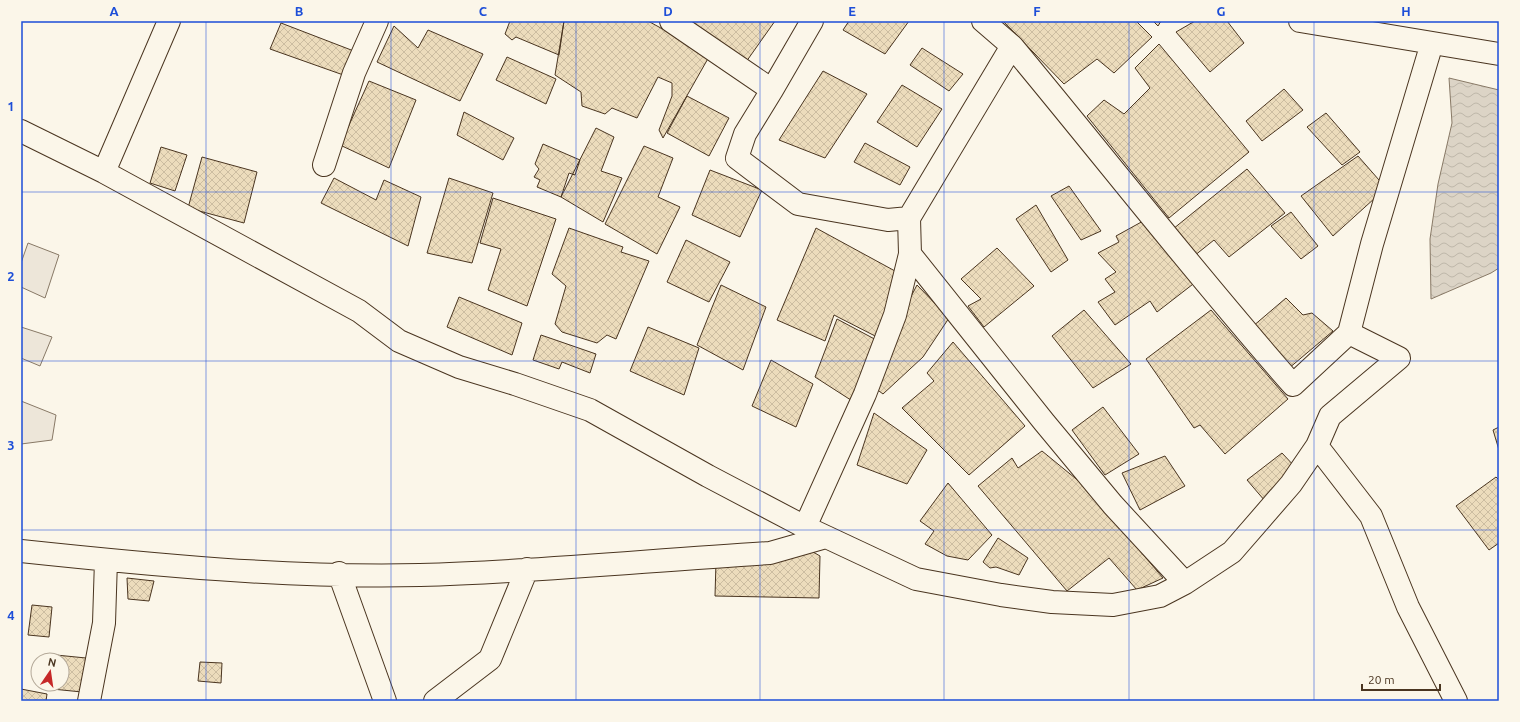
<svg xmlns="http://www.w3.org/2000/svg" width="1520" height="722" viewBox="0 0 1520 722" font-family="Ubuntu,sans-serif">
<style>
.grass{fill:#ede6d9;stroke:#887966}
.water{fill:url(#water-waves);stroke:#887966}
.building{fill:url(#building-cross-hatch);stroke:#4a3520}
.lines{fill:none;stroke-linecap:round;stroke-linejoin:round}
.street-casing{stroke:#4a3520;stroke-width:24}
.street{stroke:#fbf6e9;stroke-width:22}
.grid{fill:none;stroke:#1d4ed8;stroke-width:1;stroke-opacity:0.55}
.neatline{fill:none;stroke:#1d4ed8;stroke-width:1.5}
.grid-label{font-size:13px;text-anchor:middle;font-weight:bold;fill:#1d4ed8}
</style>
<defs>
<pattern id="water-waves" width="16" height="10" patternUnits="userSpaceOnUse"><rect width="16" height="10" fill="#dcd4c6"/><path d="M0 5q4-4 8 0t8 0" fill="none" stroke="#beb7aa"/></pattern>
<pattern id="building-cross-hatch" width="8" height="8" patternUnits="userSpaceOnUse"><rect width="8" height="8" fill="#ecdcbc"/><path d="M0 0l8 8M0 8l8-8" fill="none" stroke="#ccbda1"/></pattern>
</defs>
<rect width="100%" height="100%" fill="#fbf6e9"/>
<path class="grass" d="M28 243 59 255 45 298 21 287V263Z
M21 327 52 337 40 366 21 358Z
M21 401 56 415 52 440 21 444Z"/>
<path class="water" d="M1449 78 1499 90V268L1491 273 1431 299 1430 239 1438 184 1452 123Z"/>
<path class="building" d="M510 21H564L559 55 516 37 512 40 505 34Z
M564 21H648L710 55 663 138 659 130 672 96V83L658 77 637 118 612 108 605 114 582 106 581 92 555 75Z
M685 21H775L746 62Z
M849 21H909L885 54 843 30Z
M1003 21H1136L1152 37 1114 73 1097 59 1064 84Z
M1153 21H1161L1158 26Z
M1195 21H1227L1244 43 1210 72 1176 32Z
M281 23 359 53 349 77 270 49Z
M394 26 418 48 428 30 483 54 460 101 377 62Z
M1159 44 1249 152 1169 218 1087 116 1104 100 1124 114 1150 88 1135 68Z
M922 48 963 74 949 91 910 65Z
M507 57 556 79 546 104 496 80Z
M823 71 867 94 825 158 779 140Z
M369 81 416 100 389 168 340 145Z
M902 85 942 109 917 147 877 122Z
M1284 89 1303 110 1262 141 1246 121Z
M687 96 729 118 709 156 667 133Z
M464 112 514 138 503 160 457 135Z
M1326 113 1360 152 1342 165 1307 127Z
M596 128 614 137 601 171 622 178 603 222 561 197Z
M865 143 910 167 900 185 854 162Z
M543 144 580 160 575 175 569 173 561 197 537 187 540 180 534 177 539 169 535 164Z
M644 146 673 158 658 197 680 207 657 254 605 224Z
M161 147 187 155 175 191 150 183Z
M1358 156 1386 188 1333 236 1301 196Z
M202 157 257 172 244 223 188 208Z
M1247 169 1285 213 1229 257 1214 240 1194 256 1173 229Z
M710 170 762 190 740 237 692 215Z
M334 178 376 200 384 180 421 197 408 246 321 203Z
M449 178 493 193 472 263 427 253Z
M1069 186 1101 231 1081 240 1051 196Z
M493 198 556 219 527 306 488 290 501 249 480 243Z
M1036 205 1068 260 1051 272 1016 219Z
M1291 212 1318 246 1301 259 1271 226Z
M1145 220 1197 281 1157 312 1150 301 1115 325 1098 302 1115 292 1105 279 1116 272 1098 253 1119 242 1116 236Z
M569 228 623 247 621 252 649 261 616 339 607 335 597 343 562 332 555 324 566 286 552 274Z
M816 228 895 271 879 338 834 315 825 341 777 320Z
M686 240 730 262 709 302 667 282Z
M997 248 1034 286 984 327 968 306 981 299 961 279Z
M721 285 766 307 743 370 697 345Z
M917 285 949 318 923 357 883 394 871 385 892 333Z
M459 297 522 323 512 355 447 327Z
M1286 298 1303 315 1312 313 1333 331 1288 369 1252 327Z
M1084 310 1131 364 1093 388 1052 336Z
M1211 310 1288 399 1225 454 1200 425 1194 428 1146 359Z
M837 319 882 343 857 404 815 377Z
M648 327 699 348 684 395 630 371Z
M541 335 596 354 590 373 562 362 559 369 533 360Z
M953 342 1025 426 969 475 902 408 934 381 927 373Z
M771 360 813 384 796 427 752 406Z
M1103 407 1139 454 1105 475 1072 430Z
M874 413 927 450 907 484 857 465Z
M1499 427V450L1493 430Z
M1042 451 1086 487 1163 578 1137 590 1109 558 1067 591 978 486 1012 458 1018 468Z
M1282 453 1297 469 1271 508 1247 480Z
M1165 456 1185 486 1140 510 1122 473Z
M1496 477 1499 480V543L1489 550 1456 506Z
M948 483 992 535 968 560 947 556 925 544 934 531 920 521Z
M998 538 1028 558 1019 575 996 567 990 568 983 562Z
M808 549 820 556 819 598 715 596 716 562Z
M127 578 154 581 149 601 128 599Z
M32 605 52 607 49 637 28 635Z
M56 655 86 658 82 692 52 689 53 684H62V660H56Z
M200 662 222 663 221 683 198 681Z
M21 689 47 694 46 701H21Z"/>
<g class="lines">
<g class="street-casing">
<path id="street" d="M671 21 772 90 812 21
M1300 21 1499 54
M1012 46C1106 159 1196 275 1293 385L1349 333
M772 90 745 134 737 158 798 204 888 220 909 218
M21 131 104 172 359 311 399 341 459 367 515 384 590 410 708 476 805 527 916 579 1001 595 1052 602 1113 605 1160 596 1185 583 1232 552 1291 484 1317 446 1330 416 1399 358 1349 333 1372 244 1432 43
M324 165 354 73 377 21
M104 172 169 21
M910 254 1044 422 1113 505 1185 583
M1317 446 1371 516 1408 607 1456 701
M805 527 865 394 895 315 910 254 909 218 1012 46 983 21
M21 551C153 565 287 578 420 575 537 572 653 560 770 553L826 537
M339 573 385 701
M89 701 104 623 106 560
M435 701 490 659 527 569"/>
</g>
<use href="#street" class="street"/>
</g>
<path class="grid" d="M206 21V701M391 21V701M576 21V701M760 21V701M944 21V701M1129 21V701M1314 21V701M21 192H1499M21 361H1499M21 530H1499"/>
<rect width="1520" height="722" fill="none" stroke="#fbf6e9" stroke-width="44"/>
<g transform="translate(50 672) rotate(13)"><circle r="19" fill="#fbf6e9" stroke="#b4a999"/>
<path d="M0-3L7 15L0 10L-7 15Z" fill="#c62828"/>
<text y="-6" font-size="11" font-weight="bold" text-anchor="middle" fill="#4a3520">N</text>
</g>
<path d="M1362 684v6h78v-6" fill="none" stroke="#4a3520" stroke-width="2"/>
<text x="1368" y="684" font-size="12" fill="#4a3520" stroke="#fbf6e9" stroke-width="3" paint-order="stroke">20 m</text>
<rect x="22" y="22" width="1476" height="678" class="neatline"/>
<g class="grid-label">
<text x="114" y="16">A</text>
<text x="299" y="16">B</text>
<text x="483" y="16">C</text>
<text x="668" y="16">D</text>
<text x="852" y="16">E</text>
<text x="1037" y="16">F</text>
<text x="1221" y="16">G</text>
<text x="1406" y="16">H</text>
<text x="11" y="111">1</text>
<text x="11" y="281">2</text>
<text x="11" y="450">3</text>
<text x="11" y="620">4</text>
</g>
</svg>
